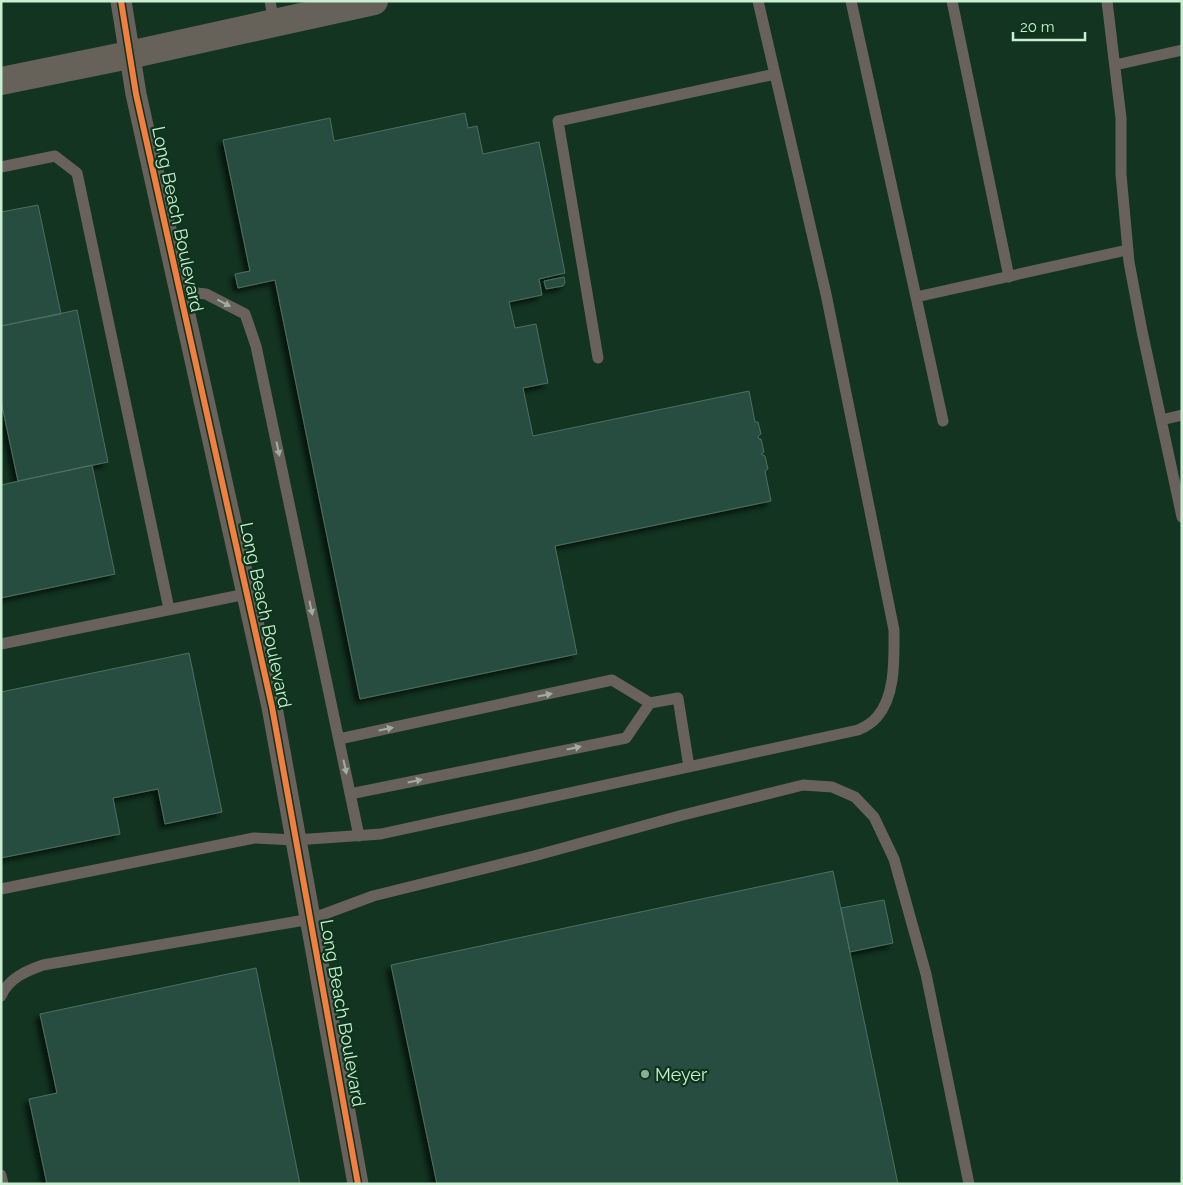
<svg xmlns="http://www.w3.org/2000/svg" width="1183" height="1185" viewBox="0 0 1183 1185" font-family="Raleway,sans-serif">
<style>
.building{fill:#284e41;stroke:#4c6f61;filter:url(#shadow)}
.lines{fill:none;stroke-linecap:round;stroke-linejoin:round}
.service{stroke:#69615c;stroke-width:11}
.minor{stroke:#69615c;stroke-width:21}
.secondary{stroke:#66625a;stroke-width:28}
.cycleway-casing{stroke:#0d351b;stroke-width:9}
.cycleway{stroke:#f27e40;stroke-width:6}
.oneway{fill:#9eaf9d}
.poi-dot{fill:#8aad94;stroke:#0d351b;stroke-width:2}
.labels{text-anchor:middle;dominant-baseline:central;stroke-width:4.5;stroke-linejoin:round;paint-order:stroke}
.street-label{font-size:18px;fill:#caeed2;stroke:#0d351b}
.poi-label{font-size:18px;fill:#caeed2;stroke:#0d351b;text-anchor:start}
</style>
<defs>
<filter id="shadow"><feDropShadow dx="-4.5" dy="4.5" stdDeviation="2.5" flood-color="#0009"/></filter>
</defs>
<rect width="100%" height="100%" fill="#123421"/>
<path class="building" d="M465 113 468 128 477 126 483 154 539 142 565 273 539 279 542 295 509 302 515 328 536 324 548 383 523 388 533 436 749 391 755 422H758L761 434 758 436 759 439H761L764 452 761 454 765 456 768 469 765 471 771 501 555 546 577 654 360 699 275 280 238 288 235 274 250 271 223 140 330 118 334 141Z
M38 205 61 314 1 326V212Z
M564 277 565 283 563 286 546 289 544 281Z
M77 310 108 462 18 481 1 401V326Z
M92 465 115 574 1 598V485Z
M189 653 222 812 165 824 158 789 113 798 120 834 1 858V692Z
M833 871 898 1184H437L391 965Z
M884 900 893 943 850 952 841 908Z
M256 968 300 1184H47L29 1099 57 1093 40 1014Z"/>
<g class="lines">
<path class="service" d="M270 1 274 23
M851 1 916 297
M952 1 1009 277
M1107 1 1121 118V174L1129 262 1142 331 1182 517
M1115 65 1182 50
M1 167 55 156 77 173 169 609
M178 291 206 294 245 314 256 346 359 836
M598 358 558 121 775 74
M1161 420 1182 415
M943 421 916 297 1127 250
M1 644 246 594
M339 739 612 680 650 703 678 698 689 767
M350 794 626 738 650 703
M1 889 254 838 295 840 381 834 858 730C865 727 872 723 877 717 896 695 894 658 894 630L826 294 758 1
M1 996C9 978 26 971 43 965L311 919 373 896 534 856 679 816 803 785 832 787 855 797 874 817 894 859 926 974 969 1184
M1 1175 3 1184"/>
<path class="minor" d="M121 1 136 94 272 707 358 1184"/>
<path class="secondary" d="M1 81 129 55 374 1"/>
<g class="cycleway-casing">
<path id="cycleway" d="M121 1 136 94 272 707 358 1184"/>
</g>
<use href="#cycleway" class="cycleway"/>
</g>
<defs><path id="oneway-solid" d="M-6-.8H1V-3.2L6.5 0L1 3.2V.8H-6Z" transform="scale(1.25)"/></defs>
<g class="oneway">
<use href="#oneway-solid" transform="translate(224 303) rotate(27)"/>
<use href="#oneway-solid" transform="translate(278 449) rotate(78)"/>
<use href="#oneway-solid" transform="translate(311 608) rotate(78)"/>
<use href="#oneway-solid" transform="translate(545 695) rotate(-12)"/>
<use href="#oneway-solid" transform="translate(386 729) rotate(-12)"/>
<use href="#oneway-solid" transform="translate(574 748) rotate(-12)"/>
<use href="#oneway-solid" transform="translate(345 767) rotate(78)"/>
<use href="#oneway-solid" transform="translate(415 781) rotate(-12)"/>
</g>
<circle class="poi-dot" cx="645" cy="1074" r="5"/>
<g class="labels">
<g class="street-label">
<text transform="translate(178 219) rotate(78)">Long Beach Boulevard</text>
<text transform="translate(266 615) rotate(78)">Long Beach Boulevard</text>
<text transform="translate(343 1013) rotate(80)">Long Beach Boulevard</text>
</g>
<g class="poi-label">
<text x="655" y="1074">Meyer</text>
</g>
</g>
<rect width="1183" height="1185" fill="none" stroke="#caeed2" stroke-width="5"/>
<path d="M1013 32v8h72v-8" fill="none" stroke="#caeed2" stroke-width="2.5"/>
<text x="1020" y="32" font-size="15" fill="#caeed2" stroke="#0d351b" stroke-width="4" paint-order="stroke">20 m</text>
</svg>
